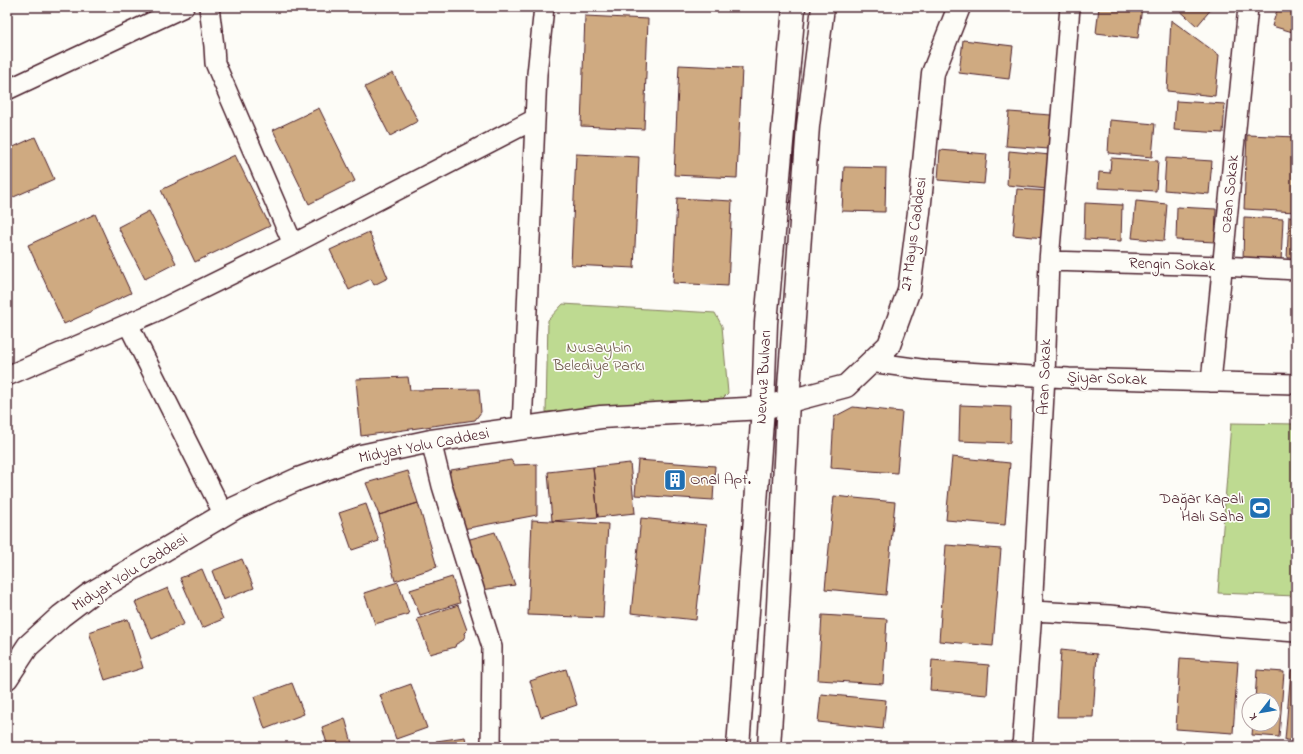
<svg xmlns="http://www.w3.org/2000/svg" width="1303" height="754" viewBox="0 0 1303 754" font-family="'Indie Flower',sans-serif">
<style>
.green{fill:#beda91;stroke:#847c5e}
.building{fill:#cfaa81;stroke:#4a1f2b}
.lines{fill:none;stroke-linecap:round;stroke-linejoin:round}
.minor-casing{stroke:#4a1f2b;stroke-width:22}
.tertiary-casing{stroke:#4a1f2b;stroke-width:25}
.secondary-casing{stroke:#4a1f2b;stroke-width:25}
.minor{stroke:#fdfcf7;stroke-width:19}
.tertiary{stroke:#fdfcf7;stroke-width:22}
.secondary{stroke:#fdfcf7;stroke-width:22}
.labels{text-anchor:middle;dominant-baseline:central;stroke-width:3.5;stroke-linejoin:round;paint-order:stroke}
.street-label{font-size:16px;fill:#4a1f2b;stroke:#fdfcf7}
.park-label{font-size:16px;fill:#6d574a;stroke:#fdfcf7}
.poi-label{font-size:16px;fill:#4a1f2b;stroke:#fdfcf7;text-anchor:start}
</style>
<rect width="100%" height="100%" fill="#fdfcf7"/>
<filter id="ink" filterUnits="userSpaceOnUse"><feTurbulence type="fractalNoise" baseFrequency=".025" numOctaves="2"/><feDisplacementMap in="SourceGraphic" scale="8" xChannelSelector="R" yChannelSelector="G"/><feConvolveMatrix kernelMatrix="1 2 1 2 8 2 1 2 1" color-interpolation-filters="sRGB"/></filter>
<g filter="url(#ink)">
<path class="green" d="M563 304 715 313 722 326 728 393 720 401 546 412 548 320Z
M1231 423 1296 424V596L1218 593Z"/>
<path class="building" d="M1099 7H1142L1138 38 1096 33Z
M1176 7H1213L1197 26Z
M1278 7H1296V33L1272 26Z
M585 16 648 19 644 129 581 126Z
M1171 20 1219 55 1215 96 1167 91Z
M963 40 1013 46 1009 79 959 73Z
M679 65 742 68 737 178 674 175Z
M393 73 418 121 390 136 365 87Z
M1176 101 1225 104 1223 133 1174 130Z
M319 108 355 181 309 204 273 130Z
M1009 112 1051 115 1049 149 1006 146Z
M1110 120 1155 124 1152 157 1108 153Z
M1247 135 1296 137V212L1244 209Z
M35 137 54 179 7 200V150Z
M940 150 987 154 984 184 938 180Z
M1009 151 1050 155 1047 189 1007 185Z
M576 154 639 157 634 268 571 265Z
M235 155 270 226 195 262 161 190Z
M1111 158 1158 161 1156 191 1098 188 1099 172 1110 173Z
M1166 158 1212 161 1209 194 1164 190Z
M844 167 886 168 885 212 842 211Z
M1017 189 1048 191 1044 238 1013 235Z
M677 198 732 201 728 286 673 283Z
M1136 201 1167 204 1164 241 1132 238Z
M1085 203 1122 205 1121 241 1084 239Z
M1177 207 1216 209 1215 242 1176 240Z
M149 211 176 263 145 279 118 227Z
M95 214 131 293 64 324 28 245Z
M1289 216 1296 217V258H1287Z
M1244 217 1283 219 1281 262 1243 261Z
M369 232 388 278 374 285 371 279 349 290 330 250Z
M408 377 410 390 479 389 481 412 475 420 361 436 356 379Z
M960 405 1011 407 1010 443 959 441Z
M853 407 902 412 897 473 831 468 834 417Z
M952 457 1010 463 1005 525 946 520Z
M511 460 514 465 537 464V515L463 529 447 480 451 470Z
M638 460 715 466 713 500 635 495Z
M630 463 635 513 598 517 593 467Z
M593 467 598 517 552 521 548 472Z
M408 471 418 503 379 515 366 483Z
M834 496 895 502 886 595 825 589Z
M418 503 437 567 395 581 379 515Z
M366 504 379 541 352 550 339 513Z
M641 518 706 525 696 620 631 613Z
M532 520 608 524 603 618 528 615Z
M495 532 515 585 482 590 463 541Z
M946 545 1001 549 993 646 939 641Z
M242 559 254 588 223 600 212 571Z
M202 569 223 619 202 628 180 578Z
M452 577 460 603 420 615 410 590Z
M398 582 409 614 375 624 364 593Z
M168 588 184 624 152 639 135 602Z
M458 605 467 630 464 633 465 636 462 641 456 644 455 647 430 654 417 619Z
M822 615 887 619 883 684 818 680Z
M128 619 143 668 105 680 89 632Z
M1061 650 1097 654 1093 717H1057Z
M1180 658 1238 662 1233 733 1176 729Z
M932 660 989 665 987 695 930 690Z
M566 669 577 705 541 717 530 681Z
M1257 670 1284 672 1279 737 1252 735 1253 724H1273V700H1255Z
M1291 670 1296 671V741L1285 740Z
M292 683 304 714 265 729 254 697Z
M411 684 427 728 396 739 380 695Z
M821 694 886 700 883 729 818 722Z
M345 718 353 747H328L322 727Z
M465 737 467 747H437L436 741Z
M826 744 858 747H827Z"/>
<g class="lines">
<g class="minor-casing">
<path id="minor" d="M209 7 214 46 215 63 293 244
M7 90 184 7
M1049 261 1223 266 1296 270
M128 324 224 515
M870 362 928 370 1069 378 1296 384
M7 376 155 312 293 244 535 119
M1211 382 1248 7
M522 428 537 74 544 7
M431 441 442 486 492 647 491 747
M1032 611 1109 615 1218 626 1296 632
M1022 747 1032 611 1045 376 1049 261 1070 7"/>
</g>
<g class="tertiary-casing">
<path id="tertiary" d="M7 678 28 646 61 616 90 594 235 508 298 479 361 456 431 441 601 417 763 408 846 386 889 345 909 290 919 212 933 73 959 7"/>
</g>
<g class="secondary-casing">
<path id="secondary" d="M738 747 763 408 766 323 794 7
M769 747 778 606 788 401 808 126 823 7"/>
</g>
<use href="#minor" class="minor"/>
<use href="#tertiary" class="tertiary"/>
<use href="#secondary" class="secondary"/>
</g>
</g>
<defs>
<g id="building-square" transform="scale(1.15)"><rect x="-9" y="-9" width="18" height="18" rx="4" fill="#1f6fb2" stroke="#fdfcf7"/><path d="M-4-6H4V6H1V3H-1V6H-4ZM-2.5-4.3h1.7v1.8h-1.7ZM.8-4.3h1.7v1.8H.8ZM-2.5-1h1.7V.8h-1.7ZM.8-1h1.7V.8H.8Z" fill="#fff"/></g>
<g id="stadium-square" transform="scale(1.15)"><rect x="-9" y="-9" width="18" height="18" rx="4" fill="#1f6fb2" stroke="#fdfcf7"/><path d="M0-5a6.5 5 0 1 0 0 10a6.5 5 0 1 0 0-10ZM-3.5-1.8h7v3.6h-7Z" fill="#fff"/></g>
</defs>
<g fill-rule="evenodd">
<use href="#building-square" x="675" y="480"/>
<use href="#stadium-square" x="1260" y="508"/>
</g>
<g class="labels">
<g class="street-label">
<text transform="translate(1230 194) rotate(-84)">Ozan Sokak</text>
<text transform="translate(914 234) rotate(-82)">27 Mayıs Caddesi</text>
<text transform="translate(1172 265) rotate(2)">Rengin Sokak</text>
<text transform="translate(764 377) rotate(-87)">Nevruz Bulvarı</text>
<text transform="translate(1045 377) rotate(-88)">Aran Sokak</text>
<text transform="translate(1107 379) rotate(2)">Şiyar Sokak</text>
<text transform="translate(424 446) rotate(-11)">Midyat Yolu Caddesi</text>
<text transform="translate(130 573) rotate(-32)">Midyat Yolu Caddesi</text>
</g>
<g class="park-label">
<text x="599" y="348">Nusaybin<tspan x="599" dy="18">Belediye Parkı</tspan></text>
</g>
<g class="poi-label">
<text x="690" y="480">Onal Apt.</text>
<text x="1244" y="499" text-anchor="end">Dağar Kapalı<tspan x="1244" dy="18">Halı Saha</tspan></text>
</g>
</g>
<rect width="1303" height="754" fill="none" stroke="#fdfcf7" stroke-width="24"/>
<rect x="12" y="12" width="1279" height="730" fill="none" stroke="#4a1f2b" stroke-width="1.5" filter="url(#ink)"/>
<g transform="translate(1261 712) rotate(239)"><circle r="19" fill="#fdfcf7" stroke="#b5a4a5"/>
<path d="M0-3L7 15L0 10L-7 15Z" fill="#1f6fb2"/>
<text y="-6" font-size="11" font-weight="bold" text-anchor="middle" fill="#4a1f2b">K</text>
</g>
</svg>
